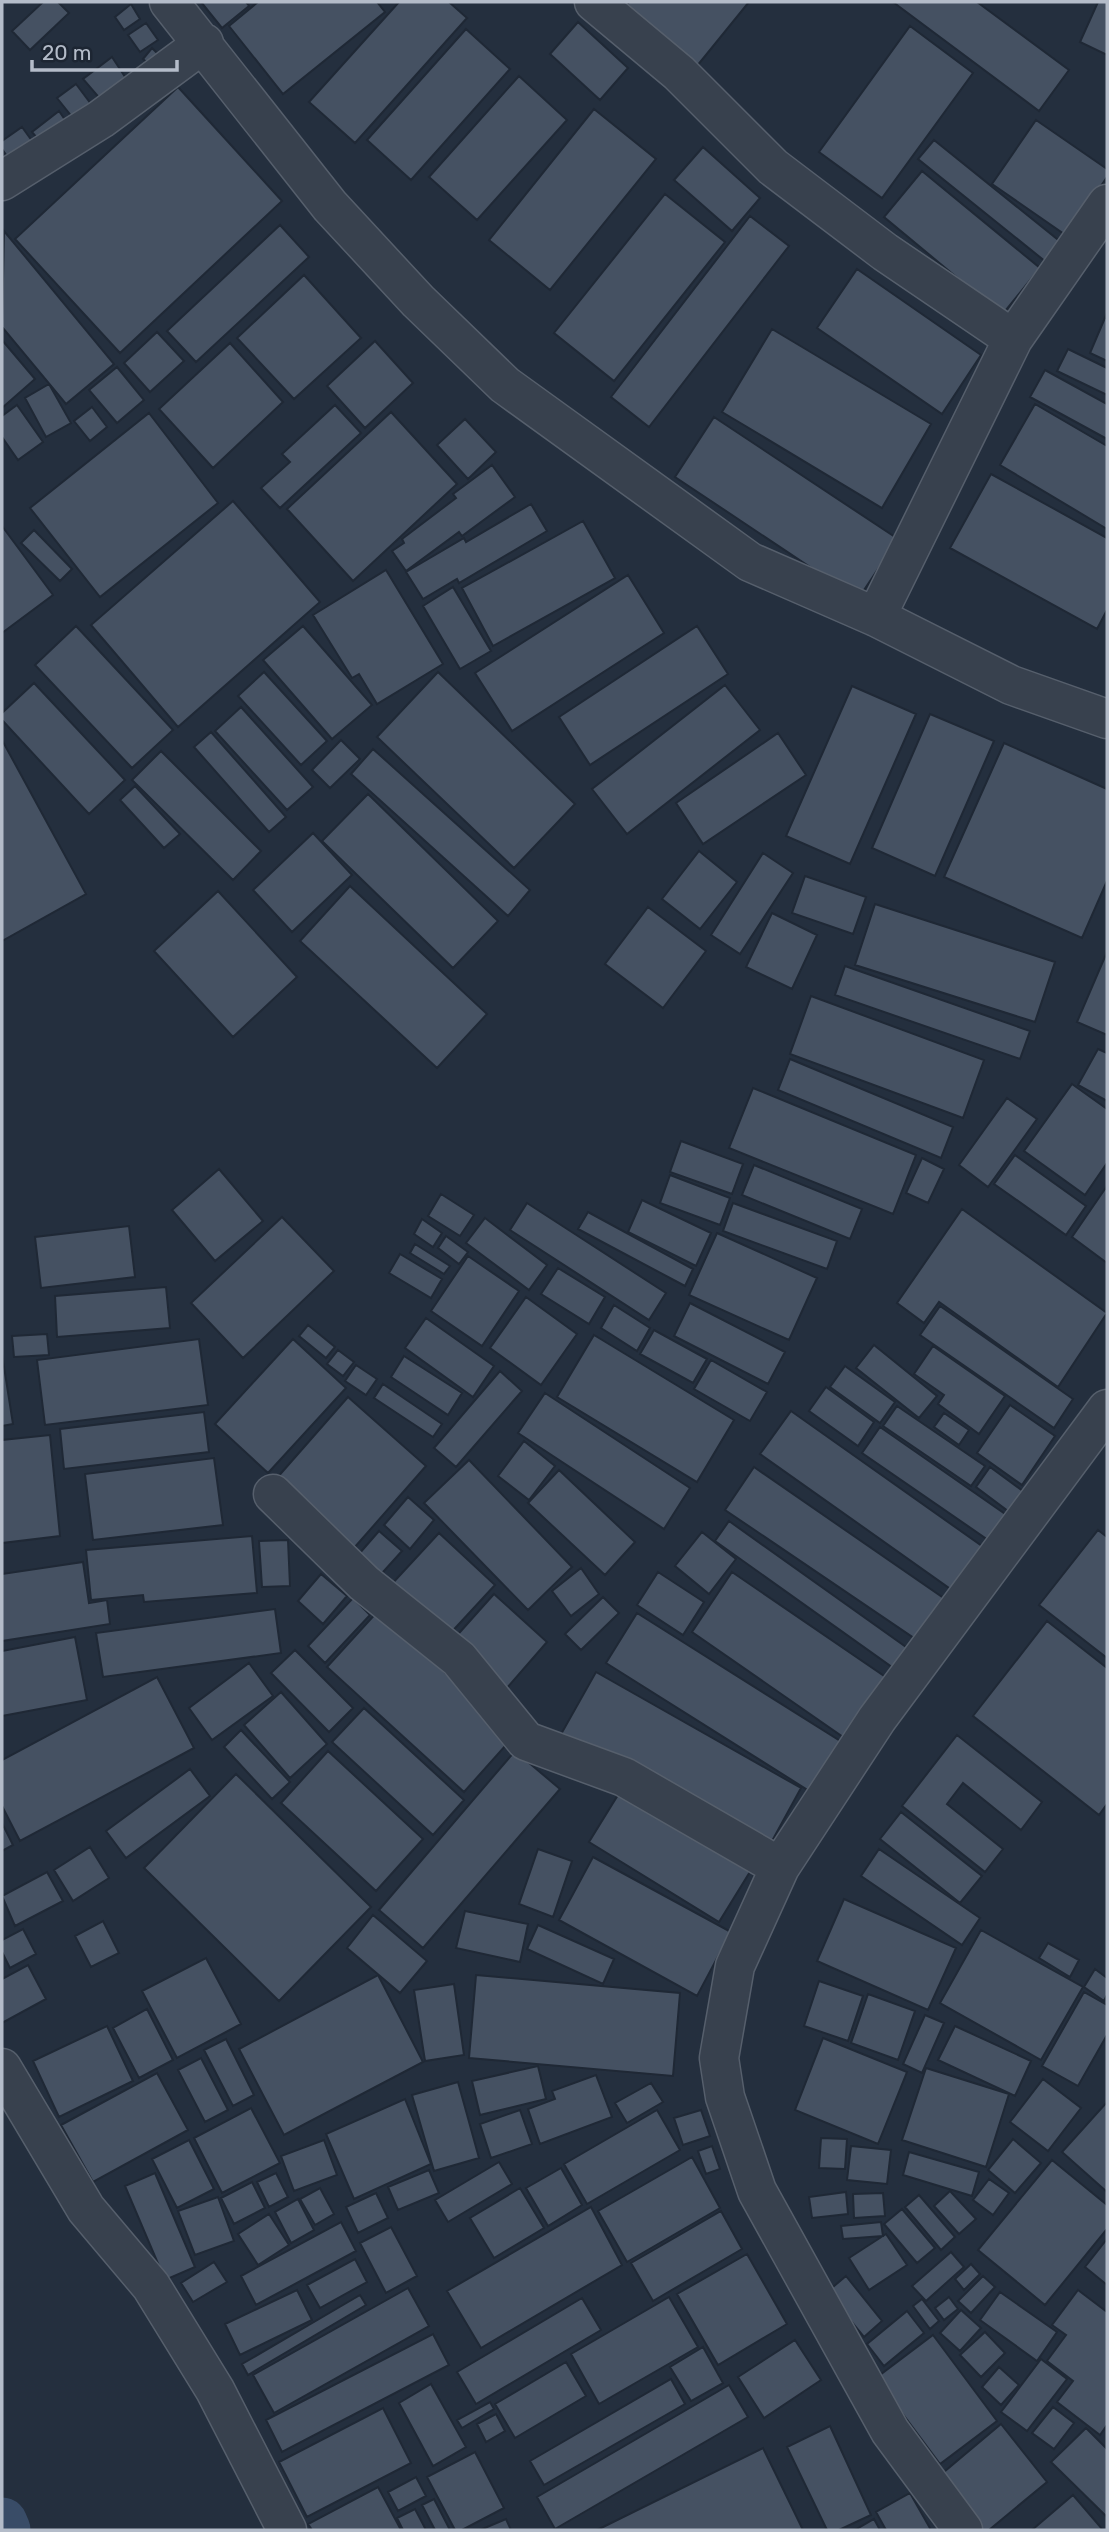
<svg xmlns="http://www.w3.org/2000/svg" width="1109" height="2532" viewBox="0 0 1109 2532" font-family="Rubik,sans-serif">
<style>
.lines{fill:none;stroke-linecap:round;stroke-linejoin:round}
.canal{stroke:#394c67;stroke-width:51}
.building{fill:#455162;stroke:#1f2835;stroke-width:2}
.minor-casing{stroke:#565f6c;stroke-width:41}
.minor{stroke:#38414e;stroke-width:38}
</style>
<rect width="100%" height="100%" fill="#242f3e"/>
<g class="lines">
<path class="canal" d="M2 2523 5 2530"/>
</g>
<path class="building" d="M43 2H58L69 13 30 50 12 31Z
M201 2H246L249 6 222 28Z
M258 2H377L385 12 283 94 229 26Z
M399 2H449L467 18 355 143 309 102Z
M629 2H749L697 66 624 7Z
M893 2H977L1069 70 1039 111Z
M1098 2H1107V55L1080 42Z
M131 4 140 19 124 30 115 17Z
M578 22 628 68 600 100 550 54Z
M146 23 158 40 140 52 128 35Z
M910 26 973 73 882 198 819 152Z
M466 29 510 69 411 180 367 140Z
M152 48 162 58 153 68 143 59Z
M112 57 133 89 108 108 83 79Z
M519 76 567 120 477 220 429 177Z
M76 84 100 116 81 128 57 98Z
M178 87 282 201 120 353 15 239Z
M594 109 656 159 550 290 489 240Z
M59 111 74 133 47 150 32 132Z
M1036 120 1107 169V177L1067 236 992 184Z
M22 127 40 152 16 169 2 149V141Z
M934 140 1062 243 1046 262 918 159Z
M703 147 760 198 732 231 674 180Z
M922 171 1040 268 1002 315 884 217Z
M665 194 725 242 614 381 554 333Z
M750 216 789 246 649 427 611 397Z
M280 225 309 257 196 362 167 331Z
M4 231 114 364 66 404 2 327Z
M857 269 981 355 942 414 817 328Z
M304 275 361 338 294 399 237 338Z
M1107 313V361L1090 353Z
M772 329 931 424 882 508 722 412Z
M157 332 184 361 150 392 124 363Z
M2 340 35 379 2 408Z
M375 341 413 383 365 428 327 386Z
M230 343 283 402 213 468 159 409Z
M1068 349 1107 368V395L1057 371Z
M117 367 144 400 117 423 89 390Z
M1045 370 1107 404V439L1030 397Z
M49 384 71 423 46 437 25 398Z
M1035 404 1107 446V529L1000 465Z
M17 405 43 442 18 460 2 437V416Z
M335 405 361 433 280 508 261 488 290 462 282 454Z
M92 407 107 427 90 441 74 421Z
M391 412 457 484 353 581 287 509Z
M149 413 218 503 100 597 30 508Z
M714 417 898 539 858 599 675 477Z
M465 419 496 452 468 479 437 445Z
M492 465 515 497 462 536 459 532 406 571 392 551 404 543 402 539 456 498 453 494Z
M991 474 1107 538V610L1097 629 950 548Z
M233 501 320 602 178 727 91 625Z
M531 504 547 531 459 583 457 579 423 599 406 572 464 538 466 542Z
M583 521 615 578 493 646 462 588Z
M2 526 53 595 2 633Z
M34 530 72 569 60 581 21 543Z
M386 570 443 664 377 704 359 674 352 678 313 615Z
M628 575 664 633 512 731 475 673Z
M453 587 491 651 460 669 423 606Z
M76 626 173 730 132 768 35 665Z
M303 626 372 705 332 739 263 660Z
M697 626 728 674 590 765 559 717Z
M264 672 327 741 301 765 238 696Z
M438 672 575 804 514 868 377 737Z
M34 683 125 780 89 814 2 720V713Z
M725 685 760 730 627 834 592 789Z
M852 686 916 714 850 864 786 836Z
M241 707 313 787 287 810 215 731Z
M930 714 994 741 935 876 872 848Z
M211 732 286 817 269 832 194 747Z
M778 733 806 775 703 844 676 803Z
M2 740 86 894 2 941Z
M341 740 360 759 330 788 312 770Z
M1004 743 1107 789V881L1082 938 944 877Z
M373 749 530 890 508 916 351 774Z
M161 751 261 851 233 880 132 780Z
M135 786 180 834 164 848 120 800Z
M368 794 498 921 453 968 322 841Z
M313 833 352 875 292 932 253 890Z
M699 851 737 882 700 929 662 899Z
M763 853 793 873 740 954 711 935Z
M805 876 866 897 853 934 792 913Z
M350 886 487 1014 437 1068 300 941Z
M218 891 297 977 233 1037 154 951Z
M875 904 1055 962 1035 1022 855 965Z
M648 907 706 951 663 1008 605 964Z
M772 913 817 935 792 989 746 967Z
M1107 952V1035L1077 1022Z
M845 966 1030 1031 1020 1059 835 995Z
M811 996 984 1060 963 1118 790 1054Z
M1098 1049 1107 1053V1101L1078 1085Z
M790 1059 953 1127 941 1158 778 1090Z
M1072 1084 1107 1109V1163L1085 1195 1024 1151Z
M753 1088 916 1155 893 1214 729 1148Z
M1007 1098 1037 1119 988 1187 959 1165Z
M681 1141 743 1164 732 1194 670 1172Z
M1015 1155 1086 1206 1066 1235 994 1184Z
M922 1158 944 1169 928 1203 906 1193Z
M754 1165 862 1209 850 1239 742 1195Z
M219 1169 263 1221 215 1261 172 1210Z
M670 1175 730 1198 720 1225 660 1203Z
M1107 1186V1263L1072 1237Z
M441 1194 474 1215 460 1236 428 1216Z
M642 1200 711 1233 696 1266 628 1232Z
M527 1203 666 1293 649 1320 510 1230Z
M733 1203 837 1241 827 1269 723 1231Z
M962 1209 1107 1313 1058 1387 939 1302 924 1323 897 1303Z
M588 1212 693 1269 685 1286 578 1229Z
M282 1217 334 1271 243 1358 191 1303Z
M485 1218 547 1265 529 1290 466 1243Z
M422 1219 442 1233 433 1247 414 1234Z
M129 1226 135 1277 41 1288 35 1237Z
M717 1233 817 1278 789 1340 689 1295Z
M446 1236 468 1252 459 1264 438 1248Z
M415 1244 450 1266 444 1274 410 1253Z
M400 1254 442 1279 431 1298 389 1273Z
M468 1256 519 1291 482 1346 431 1311Z
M558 1268 605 1297 589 1324 541 1294Z
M166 1287 170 1328 57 1337 55 1296Z
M526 1297 577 1334 541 1385 490 1348Z
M690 1303 785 1352 768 1384 674 1336Z
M614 1305 650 1328 637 1351 601 1328Z
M940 1306 1073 1399 1054 1428 920 1335Z
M426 1318 494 1366 473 1397 405 1348Z
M308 1325 335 1347 326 1358 299 1336Z
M654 1330 707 1359 693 1383 640 1354Z
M47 1334 49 1355 14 1357 12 1336Z
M594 1335 734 1420 697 1482 557 1397Z
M199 1339 208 1405 45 1425 37 1360Z
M293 1339 346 1388 268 1473 215 1424Z
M874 1345 937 1396 919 1418 856 1368Z
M933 1346 1005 1396 979 1434 938 1404 944 1395 914 1374Z
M338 1350 354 1362 343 1376 327 1364Z
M2 1354 13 1424 2 1426Z
M404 1356 462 1393 448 1415 391 1377Z
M711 1360 767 1392 750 1421 694 1389Z
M356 1365 377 1379 366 1395 345 1381Z
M845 1366 895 1402 880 1423 830 1387Z
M500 1371 522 1391 456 1467 434 1448Z
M383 1384 442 1424 433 1437 374 1398Z
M826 1387 874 1422 858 1446 809 1411Z
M545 1393 690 1488 664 1529 518 1433Z
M348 1397 426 1466 354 1548 276 1479Z
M1010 1405 1055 1436 1022 1485 977 1453Z
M897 1406 985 1466 971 1486 883 1426Z
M791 1411 989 1551 959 1595 760 1454Z
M204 1412 209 1452 64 1469 60 1429Z
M944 1413 969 1430 959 1445 934 1427Z
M880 1427 1008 1516 991 1542 862 1453Z
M50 1435 60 1536 2 1543V1440Z
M524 1441 555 1466 529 1500 498 1476Z
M214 1458 223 1525 93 1540 85 1474Z
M469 1460 572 1567 528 1610 424 1503Z
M754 1467 945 1599 917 1640 725 1510Z
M990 1467 1027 1494 1012 1514 976 1487Z
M559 1470 635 1542 605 1575 528 1503Z
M408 1497 434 1520 410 1549 384 1525Z
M729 1521 913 1652 899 1672 715 1541Z
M1098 1530 1107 1537V1658L1039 1605Z
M379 1531 402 1551 374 1582 352 1562Z
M702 1532 736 1559 709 1594 675 1566Z
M439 1533 495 1585 446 1638 390 1586Z
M252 1536 257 1593 144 1602 143 1595 91 1600 86 1550Z
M288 1540 290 1586 262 1587 259 1541Z
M83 1562 89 1603 107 1600 110 1624 2 1641V1574Z
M581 1568 599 1594 571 1616 552 1591Z
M658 1572 704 1602 683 1635 637 1605Z
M732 1572 887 1678 846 1739 692 1632Z
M321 1574 347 1596 323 1624 298 1601Z
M494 1594 547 1642 506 1689 452 1641Z
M603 1597 619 1613 581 1650 565 1634Z
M353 1598 370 1615 325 1663 308 1646Z
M275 1609 281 1653 103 1677 96 1633Z
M378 1611 514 1736 464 1792 327 1667Z
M637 1613 845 1744 814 1794 606 1663Z
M1047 1621 1107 1668V1804L1099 1815 973 1716Z
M75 1637 87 1700 2 1716V1651Z
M295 1650 353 1708 329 1732 271 1673Z
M249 1663 273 1696 212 1740 189 1708Z
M596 1672 801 1788 766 1852 560 1736Z
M157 1677 194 1748 20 1841 2 1806V1760Z
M281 1692 327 1744 290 1778 244 1725Z
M364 1708 464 1800 433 1835 332 1742Z
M241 1730 290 1782 272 1799 224 1747Z
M957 1735 1042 1802 1021 1830 963 1783 947 1804 1003 1849 985 1872 902 1806Z
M328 1751 423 1839 376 1891 281 1803Z
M515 1751 560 1789 423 1948 379 1910Z
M190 1769 210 1796 126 1858 106 1831Z
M236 1774 371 1907 279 2001 144 1868Z
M626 1782 756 1862 719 1922 589 1842Z
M901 1812 982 1876 960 1903 880 1839Z
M2 1823 13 1845 2 1851Z
M90 1847 109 1878 73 1901 54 1870Z
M538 1849 572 1861 553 1917 519 1904Z
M879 1849 980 1918 962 1945 861 1876Z
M593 1857 731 1932 697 1996 559 1920Z
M47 1872 63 1901 15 1926 2 1896Z
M844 1899 956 1948 928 2010 817 1961Z
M465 1911 528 1924 520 1962 456 1948Z
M373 1915 427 1961 400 1993 347 1948Z
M103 1921 119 1953 91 1967 75 1936Z
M538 1925 614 1959 603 1984 527 1949Z
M23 1929 36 1954 10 1968 2 1952V1940Z
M981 1930 1083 1987 1041 2060 940 2003Z
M1048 1943 1079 1960 1070 1977 1039 1958Z
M206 1958 241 2024 177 2058 142 1991Z
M28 1965 46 1999 2 2023V1979Z
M1095 1969 1107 1978V1995L1104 2001 1084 1987Z
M378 1975 423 2062 284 2135 239 2049Z
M476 1975 680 1993 673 2076 469 2058Z
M819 1981 863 1996 848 2041 804 2026Z
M454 1984 464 2055 425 2061 414 1990Z
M1084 1992 1107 2005V2035L1078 2086 1042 2066Z
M868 1994 915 2011 898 2060 851 2043Z
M147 2009 173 2060 139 2078 113 2028Z
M925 2015 944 2023 922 2073 903 2064Z
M107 2026 133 2081 59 2117 33 2061Z
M955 2026 1031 2061 1015 2096 938 2060Z
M823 2038 907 2072 878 2144 795 2110Z
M226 2039 254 2095 233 2106 204 2050Z
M201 2058 228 2110 205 2122 178 2070Z
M538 2066 546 2099 480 2115 472 2081Z
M926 2068 1009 2094 986 2167 902 2140Z
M157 2073 188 2130 93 2182 61 2125Z
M596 2075 612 2117 540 2144 528 2109 555 2099 552 2091Z
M1043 2079 1081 2108 1048 2151 1010 2122Z
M458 2082 479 2158 434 2171 412 2095Z
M651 2083 663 2102 627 2123 615 2103Z
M405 2099 431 2164 354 2199 326 2134Z
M1107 2102V2192L1062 2152Z
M251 2108 280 2163 222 2193 194 2138Z
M520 2110 532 2144 491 2158 480 2124Z
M657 2110 680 2150 587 2204 564 2164Z
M701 2110 710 2136 683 2145 674 2118Z
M821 2138 847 2139 845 2169 819 2168Z
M1013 2139 1041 2163 1015 2193 988 2170Z
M189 2140 214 2189 177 2208 152 2159Z
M324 2140 337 2175 294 2191 281 2156Z
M712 2146 720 2169 706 2174 698 2151Z
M851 2146 891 2150 887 2184 847 2180Z
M909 2152 979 2172 972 2196 903 2175Z
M692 2157 720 2208 627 2262 598 2211Z
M1052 2160 1107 2205V2229L1045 2305 978 2250Z
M499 2162 512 2184 448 2222 435 2200Z
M561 2168 582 2205 548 2226 526 2188Z
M429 2170 439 2193 398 2210 388 2187Z
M155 2173 195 2267 165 2280 125 2186Z
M276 2173 288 2197 269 2207 257 2182Z
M989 2179 1009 2193 993 2215 973 2200Z
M252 2182 265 2208 234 2224 221 2198Z
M320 2188 334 2214 315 2225 300 2199Z
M520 2188 544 2228 494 2258 470 2218Z
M950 2191 976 2219 959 2234 934 2206Z
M846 2192 848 2214 812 2218 809 2197Z
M376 2193 388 2218 358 2233 346 2207Z
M883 2193 885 2216 854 2218 853 2194Z
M919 2195 955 2237 941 2250 905 2207Z
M218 2197 234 2241 195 2255 178 2211Z
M298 2199 314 2230 291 2243 275 2212Z
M591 2207 622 2265 481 2348 447 2291Z
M902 2209 935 2248 917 2263 884 2224Z
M721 2211 742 2249 653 2301 631 2263Z
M269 2214 289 2245 258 2265 238 2234Z
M341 2222 356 2251 256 2305 241 2276Z
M881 2222 883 2236 843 2239 841 2226Z
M391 2227 417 2276 386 2293 360 2243Z
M886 2234 907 2265 869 2290 849 2258Z
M1107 2239V2285L1085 2267Z
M951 2252 964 2267 926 2301 912 2286Z
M747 2254 787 2324 718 2365 677 2294Z
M355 2259 367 2282 320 2308 307 2285Z
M214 2262 227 2282 193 2302 181 2283Z
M971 2264 980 2274 964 2290 955 2279Z
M846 2276 882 2321 864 2337 827 2292Z
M983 2276 995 2287 971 2313 958 2301Z
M408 2288 429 2326 274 2413 253 2375Z
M297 2290 312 2320 240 2355 225 2324Z
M1078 2290 1107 2312V2425L1100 2435 1057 2402 1073 2381 1047 2361 1066 2335 1052 2325Z
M1000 2292 1057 2332 1037 2361 980 2320Z
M360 2295 366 2305 248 2375 242 2364Z
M669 2297 698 2347 599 2404 571 2354Z
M949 2297 958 2309 944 2320 935 2308Z
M582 2298 601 2330 476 2404 457 2372Z
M922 2299 939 2321 930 2329 913 2306Z
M961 2310 981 2328 960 2351 940 2333Z
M907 2311 924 2333 884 2366 867 2344Z
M985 2332 1005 2353 981 2377 960 2355Z
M433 2334 449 2365 282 2452 266 2420Z
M933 2335 997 2421 940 2464 876 2378Z
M795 2340 821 2380 764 2418 738 2377Z
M703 2347 723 2383 691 2401 670 2367Z
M1041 2359 1067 2379 1027 2431 1001 2412Z
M566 2362 586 2396 515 2438 495 2404Z
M999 2367 1019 2385 1001 2405 982 2387Z
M671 2379 685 2404 544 2485 530 2461Z
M431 2384 466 2447 433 2466 399 2403Z
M729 2385 748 2417 555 2529 537 2497Z
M490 2402 494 2409 462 2428 457 2420Z
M1053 2407 1074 2423 1054 2449 1032 2433Z
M383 2408 411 2463 307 2517 279 2462Z
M496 2414 505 2431 486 2442 477 2424Z
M1001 2424 1047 2482 989 2530H982L938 2477Z
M830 2426 871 2515 839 2530H827L787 2447Z
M1086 2428 1107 2449V2517L1051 2462Z
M763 2448 803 2530H597Z
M475 2452 504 2508 462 2530H455L427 2477Z
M416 2477 426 2496 398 2511 388 2492Z
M378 2487 401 2530H312L308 2524Z
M910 2493 931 2530H886L876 2512Z
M1073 2495 1103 2530H1032Z
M434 2499 450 2530H435L422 2505Z
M415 2509 426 2530H403L397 2518Z
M506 2519 511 2530H480Z
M874 2519 880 2530H855Z"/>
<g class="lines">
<g class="minor-casing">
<path id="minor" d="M169 2 330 206 418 301 505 385 750 562 876 617 1011 685 1107 719
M594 2 679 73 773 167 885 252 1013 339
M2 181 101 119 204 43
M876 617 1013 339 1107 204
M273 1494 364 1583 459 1659 526 1741 624 1777 780 1867
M2 2068 86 2209 151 2286 215 2390 287 2530
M963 2530 890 2431 757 2191 725 2097 719 2058 735 1966 780 1867 877 1719 1107 1409"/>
</g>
<use href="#minor" class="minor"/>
</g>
<rect width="1109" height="2532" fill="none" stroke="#b4bcc9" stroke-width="7"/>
<path d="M32 60v10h145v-10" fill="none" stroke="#b4bcc9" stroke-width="3.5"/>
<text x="42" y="60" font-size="21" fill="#b4bcc9" stroke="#1d2633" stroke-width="5" paint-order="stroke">20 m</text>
</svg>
